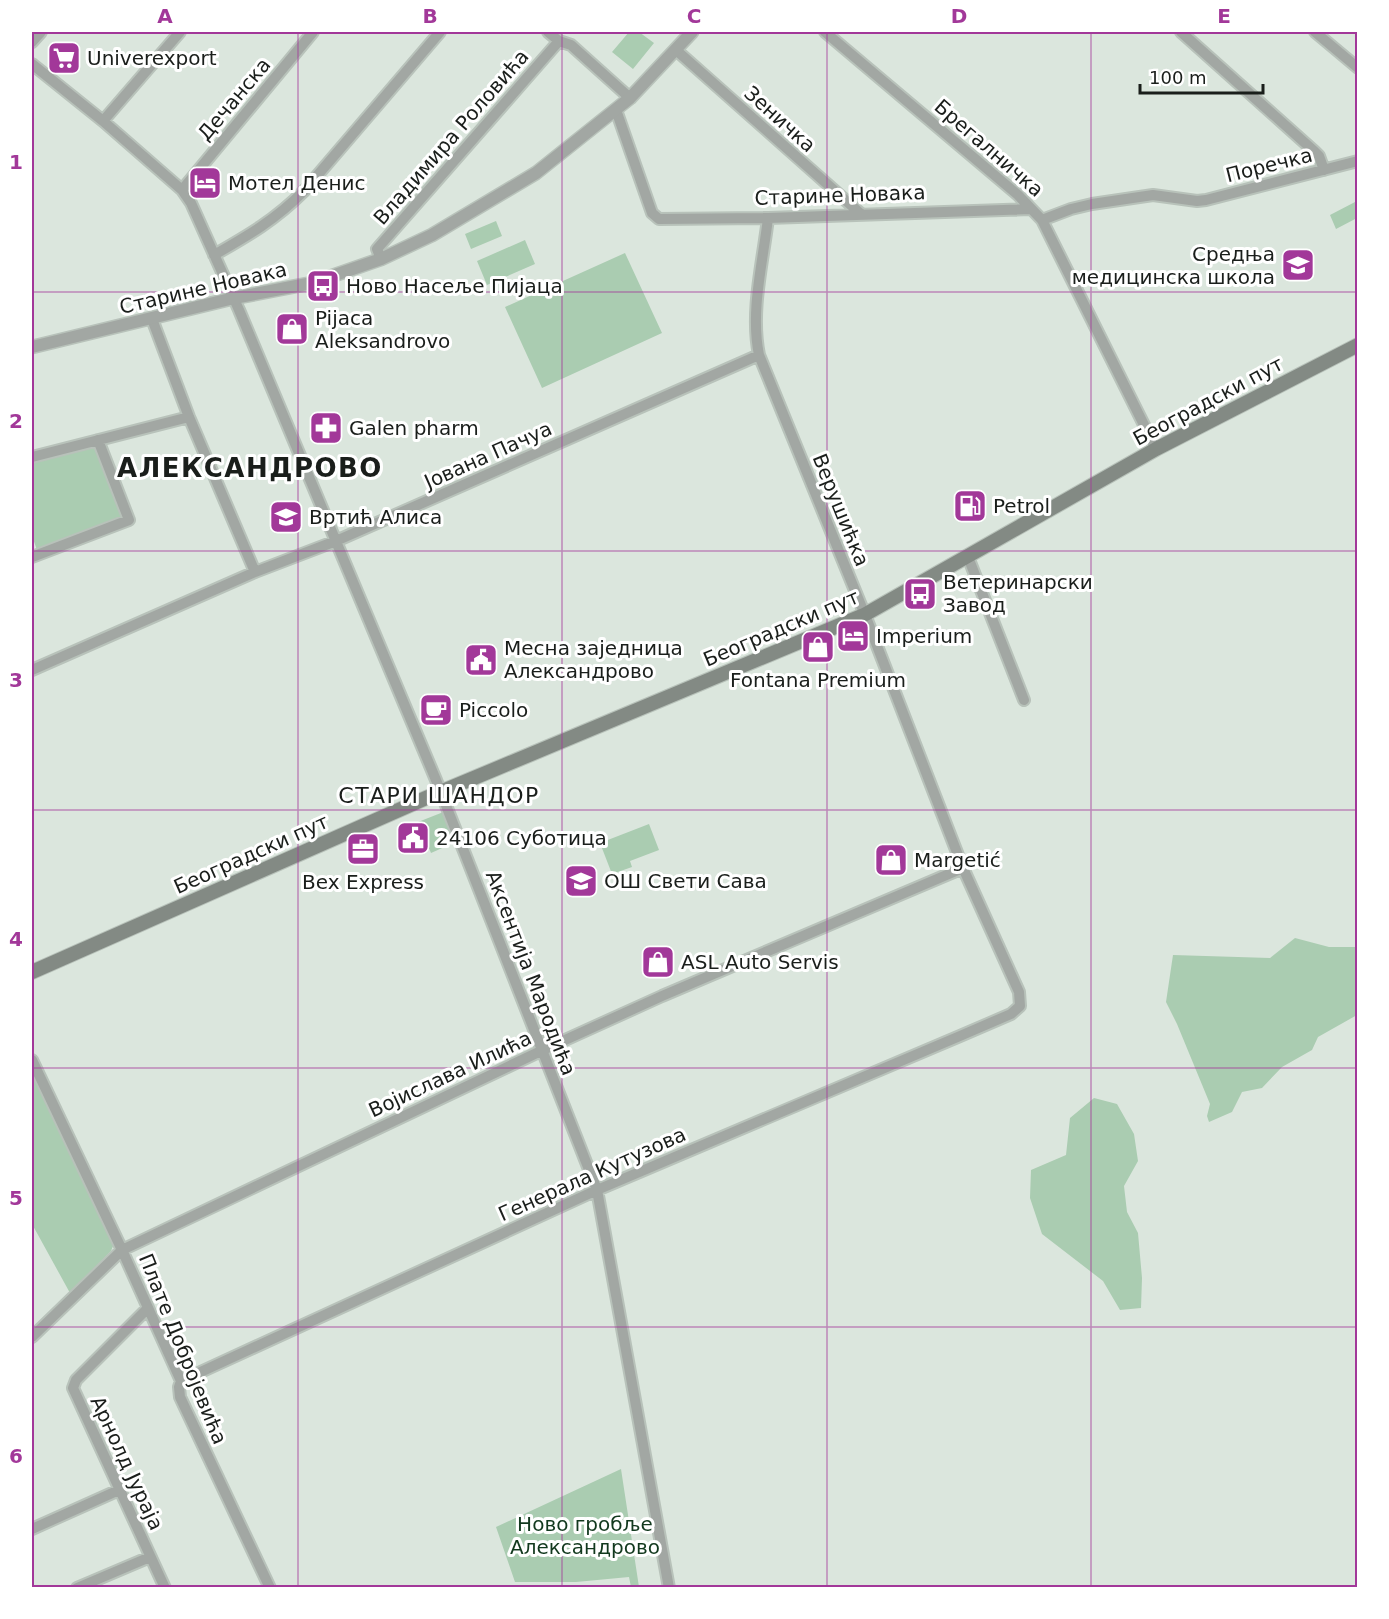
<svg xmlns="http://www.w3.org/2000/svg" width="1389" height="1619" viewBox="0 0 1389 1619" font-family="'DejaVu Sans',sans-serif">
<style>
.green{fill:#aaccb1}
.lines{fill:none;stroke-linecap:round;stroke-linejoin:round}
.minor-casing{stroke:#b8c2ba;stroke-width:14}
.tertiary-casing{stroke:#b8c2ba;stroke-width:15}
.secondary-casing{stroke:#b8c2ba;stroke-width:16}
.minor{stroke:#a2a7a3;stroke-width:10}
.tertiary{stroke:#a2a7a3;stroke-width:12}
.secondary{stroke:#838a84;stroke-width:14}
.grid{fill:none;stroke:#a23899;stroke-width:1.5;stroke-opacity:0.55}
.labels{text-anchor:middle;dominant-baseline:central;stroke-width:6;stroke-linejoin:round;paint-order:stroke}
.poi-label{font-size:20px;fill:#1a1e1b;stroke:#fff;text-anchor:start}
.street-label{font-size:20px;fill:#1a1e1b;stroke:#fff}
.park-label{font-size:20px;fill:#12391e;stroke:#fff}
.quarter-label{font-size:22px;letter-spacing:1.5px;fill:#1a1e1b;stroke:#fff}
.district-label{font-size:26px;font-weight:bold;letter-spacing:1.5px;fill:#1a1e1b;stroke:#fff}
.neatline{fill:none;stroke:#a23899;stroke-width:2}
.grid-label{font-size:20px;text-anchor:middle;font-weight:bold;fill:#a23899}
</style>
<rect width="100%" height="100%" fill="#dbe6dd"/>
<path class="green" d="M629 32H639L654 43 633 69 612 52Z
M1355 202 1357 218 1336 229 1330 215Z
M496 221 502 236 471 249 465 234Z
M525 240 535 264 487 285 477 261Z
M625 253 662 333 542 388 505 307Z
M95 446 122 517 37 550 32 536V462Z
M446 811 458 841 431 853 418 822Z
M649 824 659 850 630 861 632 867 612 874 600 843Z
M1295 938 1329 947H1357V1015L1318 1037 1312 1050 1282 1067 1262 1088 1242 1092 1232 1112 1209 1122 1207 1116 1210 1104 1177 1024 1166 1002 1173 955 1270 958Z
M32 1071 114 1244 111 1251 70 1293 32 1224Z
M1094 1098 1117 1104 1134 1134 1138 1161 1124 1186 1127 1212 1138 1233 1142 1278 1141 1308 1120 1310 1103 1281 1042 1234 1030 1198 1031 1170 1066 1155 1070 1118Z
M621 1469 639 1587H631L629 1577 576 1582H515L496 1527Z"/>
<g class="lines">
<g class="minor-casing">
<path id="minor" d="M548 32 559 41 571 45 630 98
M825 32 1018 195 1042 220 1156 449
M1181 32 1314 151 1319 156 1324 170
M1315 32 1358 68
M32 42 41 32
M676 50 861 214
M32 64 103 121 182 190 191 203 239 310 436 780 597 1190 669 1588
M616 110 652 213 659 219 768 218 1031 209
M103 121 180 32
M182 190 313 32
M1042 220 1071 209 1092 204 1153 195 1197 201 1206 200 1358 161
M214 255C249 235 275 220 304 191L440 32
M381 259 377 249 559 41
M152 319 189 417 255 572
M32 457 189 417
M32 557 129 520 98 440
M968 557 1024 700
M32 670 255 572 336 541 759 355
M32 1060 122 1250 181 1381 179 1387 180 1397 270 1588
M148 1308 76 1380 73 1388 165 1588
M32 1337 122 1250 543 1050 662 996 963 868
M181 1381 597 1190 960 1036 1011 1014 1020 1006 1019 992 963 868 867 620 759 355C750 311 763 262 768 218
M32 1529 119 1490
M77 1588 150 1557"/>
</g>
<g class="tertiary-casing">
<path id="tertiary" d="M32 347 234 298 312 283 381 259 432 235 536 173 630 98 692 32"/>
</g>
<g class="secondary-casing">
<path id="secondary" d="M32 972 426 798 864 615 1156 449 1358 345"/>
</g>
<use href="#minor" class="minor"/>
<use href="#tertiary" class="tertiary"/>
<use href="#secondary" class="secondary"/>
</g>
<path class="grid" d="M298 32V1588M562 32V1588M827 32V1588M1091 32V1588M32 292H1358M32 551H1358M32 810H1358M32 1068H1358M32 1327H1358"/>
<defs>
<g id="supermarket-square" transform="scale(1.725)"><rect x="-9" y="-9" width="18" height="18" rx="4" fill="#a23899" stroke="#fff"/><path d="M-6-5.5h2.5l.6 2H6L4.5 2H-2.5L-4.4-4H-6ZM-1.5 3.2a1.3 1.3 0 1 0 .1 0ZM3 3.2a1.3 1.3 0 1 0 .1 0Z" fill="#fff"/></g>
<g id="hotel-square" transform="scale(1.725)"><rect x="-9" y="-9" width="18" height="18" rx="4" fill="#a23899" stroke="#fff"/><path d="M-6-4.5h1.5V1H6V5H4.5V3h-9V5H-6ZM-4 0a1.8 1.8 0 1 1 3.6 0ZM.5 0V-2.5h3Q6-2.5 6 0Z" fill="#fff"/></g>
<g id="school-square" transform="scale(1.725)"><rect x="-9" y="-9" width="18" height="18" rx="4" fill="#a23899" stroke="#fff"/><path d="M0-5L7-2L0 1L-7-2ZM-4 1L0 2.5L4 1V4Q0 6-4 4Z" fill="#fff"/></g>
<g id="bus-square" transform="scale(1.725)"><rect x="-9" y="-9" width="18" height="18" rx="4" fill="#a23899" stroke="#fff"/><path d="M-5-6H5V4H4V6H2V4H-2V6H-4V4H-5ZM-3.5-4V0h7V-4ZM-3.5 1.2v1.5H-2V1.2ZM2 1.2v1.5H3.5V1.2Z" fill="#fff"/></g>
<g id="shop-square" transform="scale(1.725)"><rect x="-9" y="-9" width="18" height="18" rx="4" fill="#a23899" stroke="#fff"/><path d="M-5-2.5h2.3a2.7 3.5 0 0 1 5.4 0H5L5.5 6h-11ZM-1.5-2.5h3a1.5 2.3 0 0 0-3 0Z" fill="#fff"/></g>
<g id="pharmacy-square" transform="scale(1.725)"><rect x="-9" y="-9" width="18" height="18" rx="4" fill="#a23899" stroke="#fff"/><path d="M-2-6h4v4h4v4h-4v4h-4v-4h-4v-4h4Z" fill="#fff"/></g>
<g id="fuel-square" transform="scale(1.725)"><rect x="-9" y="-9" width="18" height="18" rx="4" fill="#a23899" stroke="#fff"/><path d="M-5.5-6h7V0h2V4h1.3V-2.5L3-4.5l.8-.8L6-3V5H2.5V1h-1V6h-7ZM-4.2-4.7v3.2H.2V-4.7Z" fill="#fff"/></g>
<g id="civic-square" transform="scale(1.725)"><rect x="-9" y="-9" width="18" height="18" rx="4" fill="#a23899" stroke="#fff"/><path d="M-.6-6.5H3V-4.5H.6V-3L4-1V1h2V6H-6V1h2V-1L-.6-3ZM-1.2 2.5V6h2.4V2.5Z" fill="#fff"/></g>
<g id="cafe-square" transform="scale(1.725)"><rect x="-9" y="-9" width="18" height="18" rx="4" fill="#a23899" stroke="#fff"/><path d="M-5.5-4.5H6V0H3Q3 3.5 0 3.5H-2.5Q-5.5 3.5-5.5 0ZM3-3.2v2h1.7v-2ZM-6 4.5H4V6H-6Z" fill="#fff"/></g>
<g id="office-square" transform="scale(1.725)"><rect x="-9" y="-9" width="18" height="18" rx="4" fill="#a23899" stroke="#fff"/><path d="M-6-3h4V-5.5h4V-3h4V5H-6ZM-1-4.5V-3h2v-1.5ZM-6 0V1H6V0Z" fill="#fff"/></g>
</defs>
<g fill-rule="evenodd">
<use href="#supermarket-square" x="64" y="58"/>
<use href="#hotel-square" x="205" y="183"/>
<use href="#school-square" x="1298" y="265"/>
<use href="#bus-square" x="323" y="286"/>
<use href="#shop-square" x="292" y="329"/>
<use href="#pharmacy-square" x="326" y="428"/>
<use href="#fuel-square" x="970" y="506"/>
<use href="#school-square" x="286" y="517"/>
<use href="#bus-square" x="920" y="594"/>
<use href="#hotel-square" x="853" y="636"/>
<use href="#shop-square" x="818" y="647"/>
<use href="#civic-square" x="481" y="660"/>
<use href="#cafe-square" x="436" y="710"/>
<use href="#civic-square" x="413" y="838"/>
<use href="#office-square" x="363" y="849"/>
<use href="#shop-square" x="891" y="860"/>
<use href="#school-square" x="581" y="881"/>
<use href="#shop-square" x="658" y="962"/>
</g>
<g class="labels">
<g class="poi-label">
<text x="87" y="58">Univerexport</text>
<text x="228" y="183">Мотел Денис</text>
<text x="1275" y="254" text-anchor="end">Средња<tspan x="1275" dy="23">медицинска школа</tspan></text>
<text x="346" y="286">Ново Насеље Пијаца</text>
<text x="315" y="318">Pijaca<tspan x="315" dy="23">Aleksandrovo</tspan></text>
<text x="349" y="428">Galen pharm</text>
<text x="993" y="506">Petrol</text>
<text x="309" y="517">Вртић Алиса</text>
<text x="943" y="582">Ветеринарски<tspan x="943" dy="23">Завод</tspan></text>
<text x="876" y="636">Imperium</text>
<text x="504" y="648">Месна заједница<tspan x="504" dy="23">Александрово</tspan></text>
<text x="818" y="680" text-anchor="middle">Fontana Premium</text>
<text x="459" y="710">Piccolo</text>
<text x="436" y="838">24106 Суботица</text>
<text x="914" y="860">Margetić</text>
<text x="604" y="881">ОШ Свети Сава</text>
<text x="363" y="882" text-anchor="middle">Bex Express</text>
<text x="681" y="962">ASL Auto Servis</text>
</g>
<g class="street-label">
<text transform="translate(234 99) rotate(-50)">Дечанска</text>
<text transform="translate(780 119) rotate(42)">Зеничка</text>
<text transform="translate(451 137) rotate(-49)">Владимира Роловића</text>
<text transform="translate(989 148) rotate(41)">Брегалничка</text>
<text transform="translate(1269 165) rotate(-14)">Поречка</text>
<text transform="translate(840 195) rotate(-2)">Старине Новака</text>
<text transform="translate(203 288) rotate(-13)">Старине Новака</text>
<text transform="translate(1208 401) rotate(-28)">Београдски пут</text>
<text transform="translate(488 455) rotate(-24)">Јована Пачуа</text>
<text transform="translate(841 510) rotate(68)">Верушићка</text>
<text transform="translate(781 628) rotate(-23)">Београдски пут</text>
<text transform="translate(251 854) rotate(-24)">Београдски пут</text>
<text transform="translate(531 973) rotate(69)">Аксентија Мародића</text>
<text transform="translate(450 1074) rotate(-25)">Војислава Илића</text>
<text transform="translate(592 1174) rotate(-24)">Генерала Кутузова</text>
<text transform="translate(183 1349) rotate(68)">Плате Добројевића</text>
<text transform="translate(127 1463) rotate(65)">Арнолд Јураја</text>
</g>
<g class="park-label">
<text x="585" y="1524">Ново гробље<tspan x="585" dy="23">Александрово</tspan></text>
</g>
<g class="quarter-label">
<text x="439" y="795">СТАРИ ШАНДОР</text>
</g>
<g class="district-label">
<text x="250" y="468">АЛЕКСАНДРОВО</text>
</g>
</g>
<rect width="1389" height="1619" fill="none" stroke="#ffffff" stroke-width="66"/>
<path d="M1140 84v9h123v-9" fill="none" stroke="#1a1e1b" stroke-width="3"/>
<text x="1149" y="84" font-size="18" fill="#1a1e1b" stroke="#ffffff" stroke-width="4.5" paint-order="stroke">100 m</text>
<rect x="33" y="33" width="1323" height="1553" class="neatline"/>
<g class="grid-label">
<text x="165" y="23">A</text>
<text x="430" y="23">B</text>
<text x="694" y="23">C</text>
<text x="959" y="23">D</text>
<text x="1224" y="23">E</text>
<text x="16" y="169">1</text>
<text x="16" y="428">2</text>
<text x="16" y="687">3</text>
<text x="16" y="946">4</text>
<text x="16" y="1205">5</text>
<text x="16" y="1463">6</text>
</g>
</svg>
